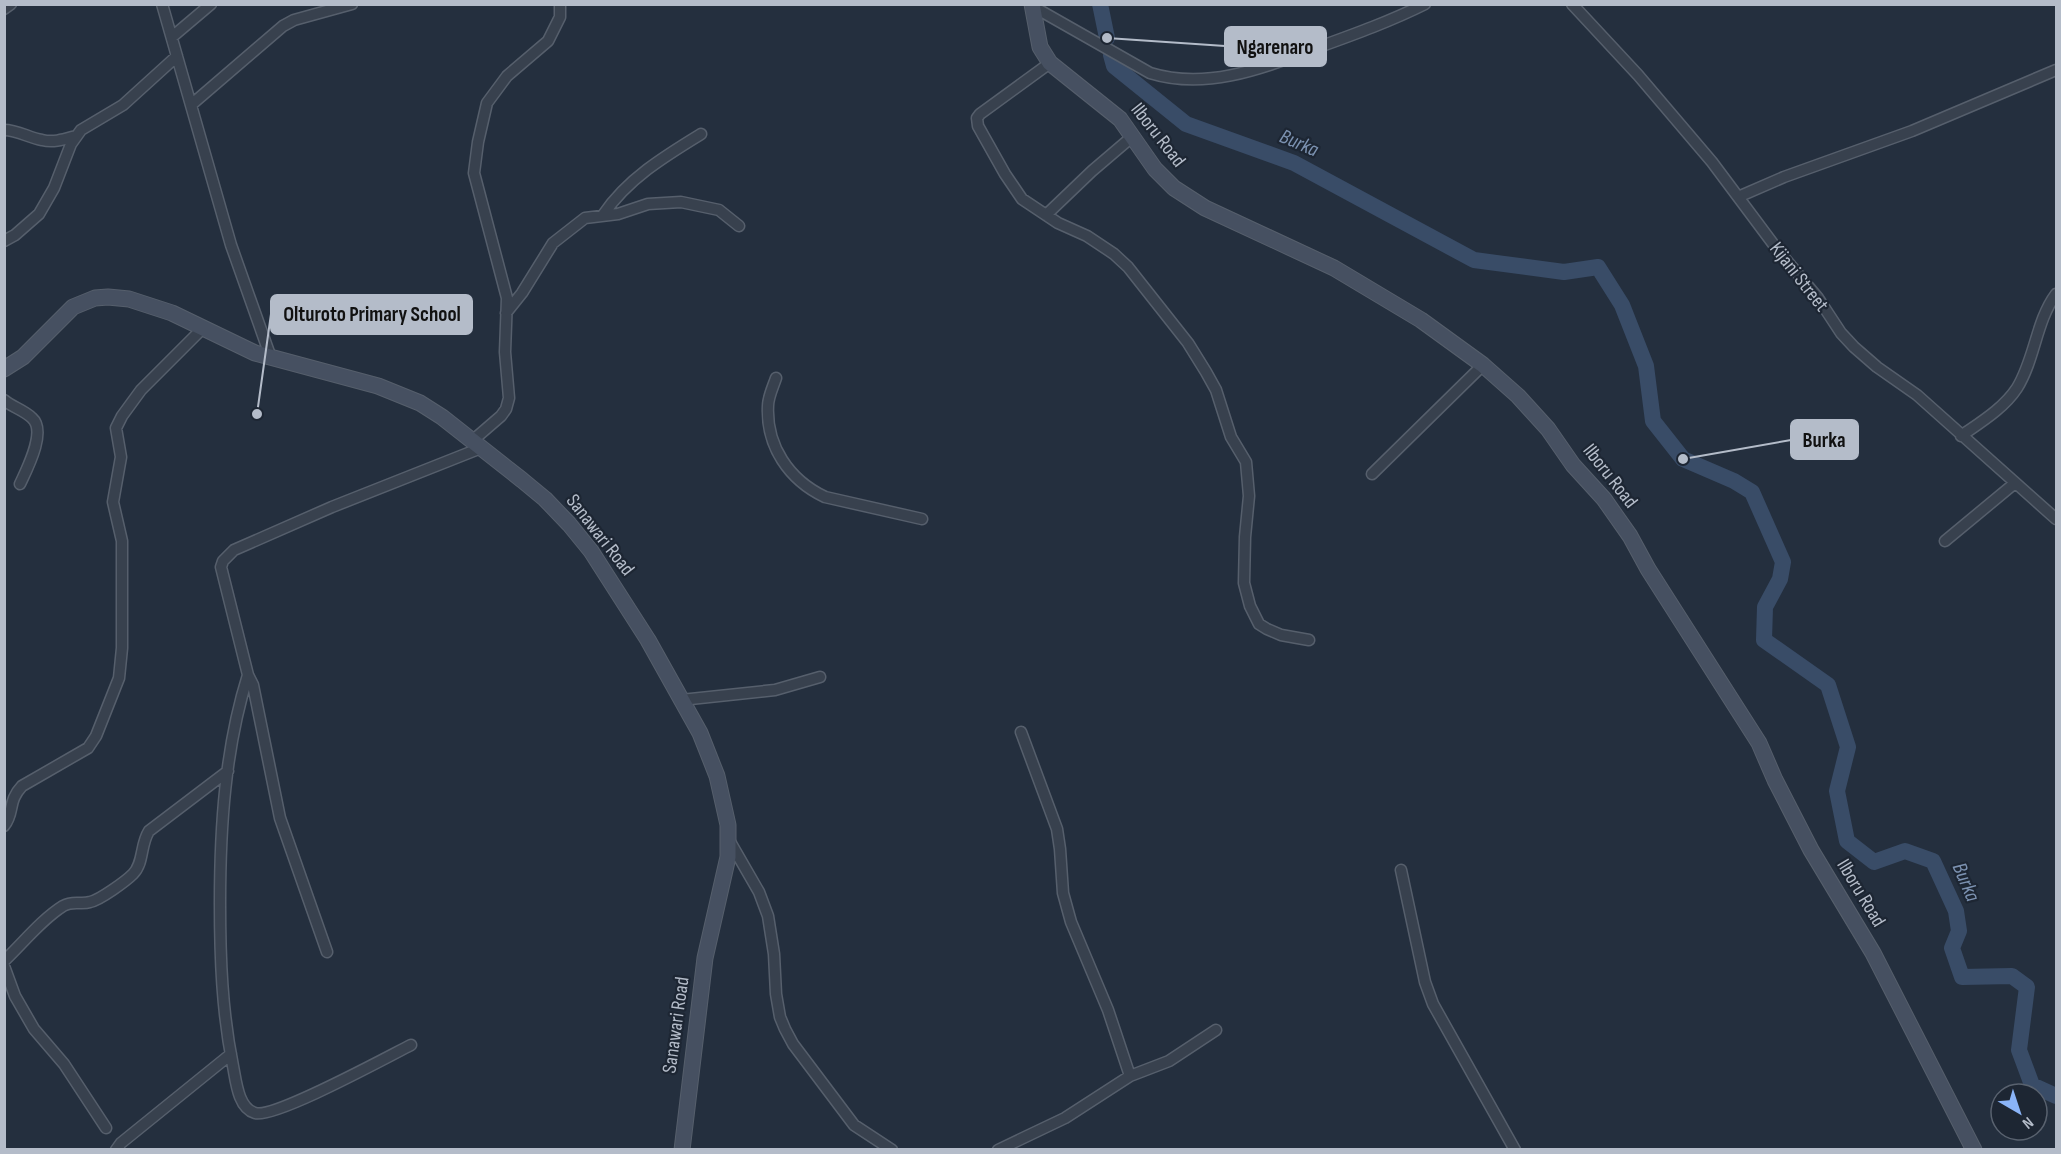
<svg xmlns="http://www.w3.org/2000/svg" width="2061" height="1154" viewBox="0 0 2061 1154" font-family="'Sofia Sans Condensed',sans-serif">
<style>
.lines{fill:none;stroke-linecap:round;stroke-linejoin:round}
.river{stroke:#394c67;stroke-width:16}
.street-casing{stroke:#565f6c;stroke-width:13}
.secondary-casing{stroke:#565f6c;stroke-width:17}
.street{stroke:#38414e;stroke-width:10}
.secondary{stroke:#465061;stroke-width:15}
.labels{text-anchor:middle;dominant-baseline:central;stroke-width:4.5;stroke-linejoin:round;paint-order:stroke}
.street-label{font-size:20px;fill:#b4bcc9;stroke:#1d2633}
.water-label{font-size:21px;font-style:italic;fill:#7c92b1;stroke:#1d2633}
.leader{fill:none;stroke:#b4bcc9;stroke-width:2}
.callout-dot{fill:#b4bcc9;stroke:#1d2633;stroke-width:2}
.callout{fill:#b4bcc9;stroke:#b4bcc9;stroke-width:2}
.callout-label{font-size:21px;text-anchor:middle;font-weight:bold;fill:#111}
</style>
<rect width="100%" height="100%" fill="#242f3e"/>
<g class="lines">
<path class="river" d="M1100 4 1107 38
M1111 55 1114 66 1186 124 1294 163 1474 260 1564 272 1598 267 1622 305 1646 366 1653 421 1683 459 1734 481 1752 492 1783 562 1780 579 1765 607 1764 640 1828 685 1848 747 1837 791 1847 841 1874 862 1905 851 1933 861 1956 911 1959 931 1952 948 1962 977 2012 976 2027 987 2019 1050 2032 1085 2056 1096"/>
<g class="street-casing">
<path id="street" d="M162 4 231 245 271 358
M1572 4 1638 75 1712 162 1777 249 1818 298 1841 333 1854 347 1877 367 1917 395 2056 519
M1032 6 1150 73C1208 91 1265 67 1319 47 1355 34 1391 21 1425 4
M4 9 11 4
M172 37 211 4
M1050 63 980 114 977 118 978 126 1005 174 1022 199 1058 223 1087 236 1114 254 1128 267 1188 343 1206 372 1216 390 1231 437 1246 462 1249 496 1245 537 1244 583 1250 606 1259 624 1267 629 1281 635 1309 640
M191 105 283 26 294 20 352 4
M4 130C18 130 29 138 42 140 54 143 65 139 76 136
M1738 197 1784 177 1912 131 2056 70
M603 215C627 179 665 156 701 134
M1046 215 1092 171 1133 136
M4 241 15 235 39 214 54 188 71 144 81 130 123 105 177 56
M506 313 522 293 553 243 585 218 618 214 648 204 681 202 719 210 739 226
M776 378C773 387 768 397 768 406 766 446 789 480 825 497L922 519
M4 400C12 407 24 410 32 418 47 431 27 469 20 484
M1961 436C1981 422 2004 408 2017 388 2035 359 2036 321 2056 294
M472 441 501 416 506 409 509 398 505 352 507 298 474 173 478 142 487 103 507 76 548 41 560 17V4
M1372 474 1483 365
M1945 541 2015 483
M248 675C225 748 220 827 220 903 220 958 222 1012 233 1066 236 1081 238 1108 255 1113 274 1119 387 1057 411 1045
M681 700 775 690 820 677
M1021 732 1057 829 1060 849 1063 893 1071 922 1108 1010 1130 1076
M4 826C15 812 7 802 22 786L88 748 96 736 119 678 122 648V541L113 502 121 457 116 428 122 416 141 390 203 328
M729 840 759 892 768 916 774 954 776 994 780 1017 785 1029 793 1044 854 1125 892 1150
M1401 870 1425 982 1433 1004 1515 1150
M327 952 280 818 253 685 248 675 221 567 223 561 234 550 332 507 481 448
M4 961C23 943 41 920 63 906 73 900 81 905 90 902 100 900 126 881 133 874 144 863 140 845 149 831L228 771
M4 966 15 996 34 1029 64 1064 106 1128
M116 1150 121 1143 231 1054
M998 1150 1065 1118 1130 1076 1169 1061 1216 1030"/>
</g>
<g class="secondary-casing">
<path id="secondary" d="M1032 4 1040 47 1050 63 1120 119 1155 169 1174 188 1205 208 1334 268 1421 320 1483 365 1518 396 1548 429 1573 465 1604 499 1630 536 1648 569 1759 743 1775 780 1811 850 1873 953 1974 1150
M4 369 23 357 73 307 95 298 108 297 129 299 172 313 255 353 378 386 420 403 442 417 522 480 545 499 569 524 591 551 648 640 700 733 717 776 728 825V857L705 958 682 1150"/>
</g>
<use href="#street" class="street"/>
<use href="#secondary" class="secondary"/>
</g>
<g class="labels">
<g class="street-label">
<text transform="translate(1158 135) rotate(52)">Ilboru Road</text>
<text transform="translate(1799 277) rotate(52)">Kijani Street</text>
<text transform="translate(1610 476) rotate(52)">Ilboru Road</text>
<text transform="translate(600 535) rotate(52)">Sanawari Road</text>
<text transform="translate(1861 893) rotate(59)">Ilboru Road</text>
<text transform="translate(676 1025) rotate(-82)">Sanawari Road</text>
</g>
<g class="water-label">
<text transform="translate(1299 143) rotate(23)">Burka</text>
<text transform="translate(1966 882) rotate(67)">Burka</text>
</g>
</g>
<path class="leader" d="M1107 38L1225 46M257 414L271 314M1683 459L1791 440"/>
<g class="callout-dot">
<circle cx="1107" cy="38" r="6"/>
<circle cx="257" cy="414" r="6"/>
<circle cx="1683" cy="459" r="6"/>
</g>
<g class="callout">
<rect x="1225" y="27" width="101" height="39" rx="6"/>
<rect x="271" y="295" width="201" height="39" rx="6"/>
<rect x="1791" y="420" width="67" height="39" rx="6"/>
</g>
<g class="callout-label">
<text x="1275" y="54">Ngarenaro</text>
<text x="372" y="321">Olturoto Primary School</text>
<text x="1824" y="447">Burka</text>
</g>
<rect width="2061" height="1154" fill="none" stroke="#b4bcc9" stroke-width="12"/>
<g transform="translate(2019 1112) rotate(141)"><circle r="28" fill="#1d2633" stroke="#59626f" stroke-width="1.5"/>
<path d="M0-4.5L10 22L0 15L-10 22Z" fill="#8ab4f8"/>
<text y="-9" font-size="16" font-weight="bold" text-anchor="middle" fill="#b4bcc9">N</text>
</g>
</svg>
